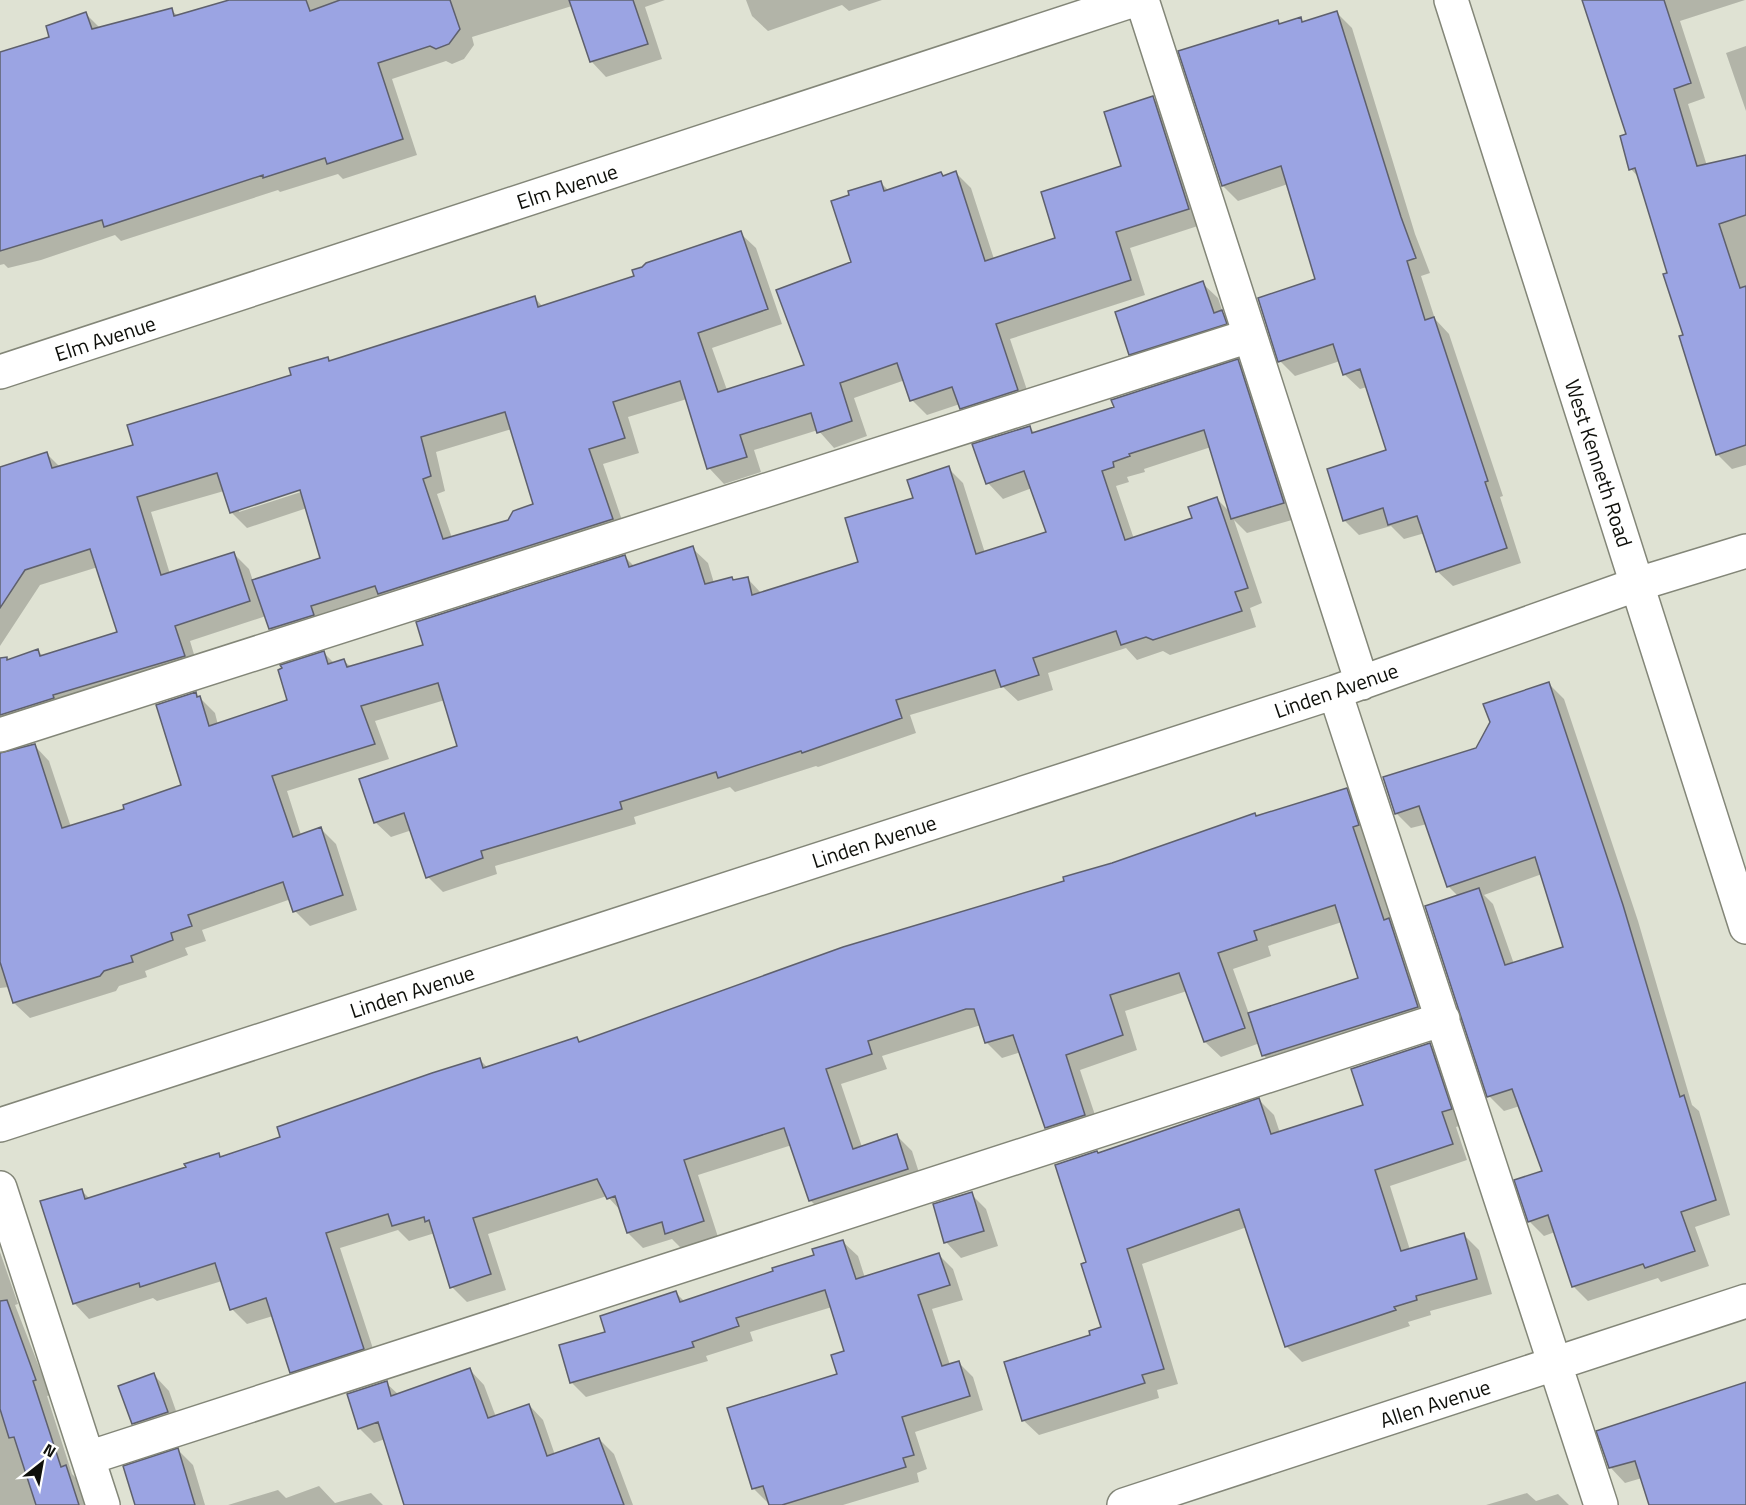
<svg xmlns="http://www.w3.org/2000/svg" width="1746" height="1505" viewBox="0 0 1746 1505" font-family="'Titillium Web',sans-serif">
<style>
.shadow{fill:#0003;fill-rule:evenodd}
.building{fill:#9ba4e3;stroke:#5e606d;stroke-width:1.5;fill-rule:evenodd}
.lines{fill:none;stroke-linecap:round;stroke-linejoin:round}
.minor-casing{stroke:#838678;stroke-width:36}
.minor{stroke:#fff;stroke-width:33}
.labels{text-anchor:middle;dominant-baseline:central;stroke-width:5;stroke-linejoin:round;paint-order:stroke}
.street-label{font-size:21px;fill:#0f100b;stroke:#fff}
</style>
<rect width="100%" height="100%" fill="#dfe2d3"/>
<path class="shadow" d="M234 0H665L645 7 662 59 606 77 591 61 572 6 472 37 474 45 464 59 452 64 446 61 392 79 417 155 343 179 338 174 280 192 278 190 121 241 115 235 41 260 8 268 4 264 0 265V54L51 38 86 14 100 28 171 10 178 16Z
M746 0H882L849 11 842 5 768 31 752 16Z
M1595 0H1745L1680 21 1705 98 1688 104 1707 166 1746 157V465L1732 469 1717 454 1669 274 1640 179 1631 169 1627 135Z
M1337 13 1352 28 1415 234 1430 273 1421 276 1435 319 1449 334 1503 496 1500 497 1521 563 1453 586 1437 571 1425 533 1404 539 1391 526 1359 535 1344 520 1388 451 1367 387 1360 389 1344 374 1340 361 1295 376 1280 361 1317 280 1288 184 1238 201 1223 186 1180 52 1277 21 1281 25 1301 19 1304 23Z
M1746 46V111L1726 53Z
M1153 98 1168 113 1204 224 1130 248 1145 295 1010 339 1032 405 976 423 960 404 927 415 912 400 905 380 854 398 867 436 834 448 818 430 754 450 761 472 724 484 709 468 687 399 628 417 639 453 603 464 627 535 285 644 270 629 266 616 190 641 199 671 0 741V664L38 651 43 656 119 633 98 567 40 585 0 646V469L47 454 60 467 135 446 293 376 328 358 331 362 535 298 543 307 636 277 740 233 756 248 782 324 712 348 727 390 806 366 853 263 881 183 889 191 941 173 944 177 956 173 971 188 994 259 1057 239 1123 167ZM512 429 535 505 509 521 452 538 437 494 445 491 436 452ZM306 487 307 490 239 512V509ZM224 491 231 512 247 528 307 508 322 559 253 581 249 569 234 554 170 574 151 512Z
M1202 283 1218 298 1223 313 1237 327 1146 369 1131 354Z
M1238 361 1253 376 1299 518 1247 533 1234 520 1262 603 1250 608 1256 627 1170 655 1163 651 1137 660 1126 648 1048 673 1053 690 1018 701 1003 687 910 715 916 733 818 767 816 766 735 792 730 787 634 817 636 824 495 866 497 874 443 892 428 877 412 830 391 837 375 822 458 747 445 700 375 721 389 759 287 791 301 835 321 829 336 844 357 910 310 926 295 911 291 899 202 930 206 941 185 948 188 955 145 971 147 977 119 986 116 991 30 1018 14 1003 9 987 0 988V754L34 745 49 761 71 827 126 810 183 786 196 694 215 713 218 725 289 701 324 653 335 664 344 661 351 667 425 646 625 557 634 566 692 548 708 563 714 583 732 578 735 582 747 578 762 594 860 563 915 499 948 468 963 483 985 553 1048 533 1032 488 1003 499 988 483 1029 427 1036 434 1116 408ZM1211 447 1230 512 1216 498 1194 519 1134 539 1116 486 1129 482 1127 477 1145 472 1144 469Z
M1549 684 1564 699 1638 921 1692 1105 1699 1111 1730 1215 1695 1227 1709 1266 1661 1282 1658 1278 1588 1301 1573 1286 1555 1232 1544 1236 1529 1221 1544 1172 1520 1106 1504 1111 1489 1096 1458 896 1449 887 1427 824 1411 828 1396 813 1477 749ZM1542 874 1565 948 1514 964 1493 904 1484 895Z
M1346 790 1362 806 1433 1022 1279 1070 1263 1055 1260 1043 1221 1057 1205 1042 1187 991 1125 1011 1137 1050 1080 1070 1100 1130 1061 1143 1046 1128 1021 1052 1002 1058 986 1042 981 1025 882 1056 887 1069 841 1084 862 1147 897 1136 912 1151 923 1185 826 1216 810 1200 792 1145 698 1175 718 1237 682 1249 672 1239 643 1248 628 1233 621 1211 607 1196 488 1234 506 1290 467 1302 452 1287 435 1233 409 1241 398 1230 340 1248 378 1364 307 1387 291 1372 273 1316 247 1324 232 1309 222 1281 157 1301 153 1298 89 1319 74 1303 81 1190 90 1199 187 1168 218 1154 222 1158 282 1138 480 1060 488 1068 577 1039 581 1043ZM1342 922 1360 979 1249 1014 1233 969 1271 956 1268 946Z
M1430 1045 1445 1060 1466 1124 1456 1127 1467 1160 1390 1186 1410 1250 1464 1235 1479 1250 1492 1294 1430 1311 1431 1315 1408 1322 1410 1326 1302 1362 1286 1346 1247 1227 1142 1264 1178 1384 1157 1390 1159 1398 1039 1435 1023 1420 1092 1336 1103 1328 1088 1263 1099 1155 1259 1100 1274 1115 1280 1133 1365 1106Z
M971 1194 986 1209 998 1246 961 1258 946 1242Z
M843 1242 858 1256 865 1278 939 1255 953 1269 963 1300 932 1309 950 1365 958 1362 973 1377 983 1410 915 1432 927 1469 917 1473 919 1482 843 1505H770L753 1488 839 1375 846 1352 832 1307 750 1332 753 1341 706 1356 708 1361 586 1397 572 1383 607 1333 676 1293 685 1302 775 1272 816 1256Z
M0 1252 18 1304 15 1305 50 1395 47 1396 72 1474 81 1483 88 1505H0Z
M470 1370 484 1385 496 1417 529 1405 543 1420 555 1455 599 1439 614 1454 633 1505H408L385 1439 374 1443 359 1428 386 1383 399 1395Z
M154 1375 169 1391 182 1428 148 1439 133 1423Z
M1746 1383V1505H1651L1642 1478 1625 1483 1610 1467Z
M178 1450 193 1465 205 1505H140Z
M319 1486 335 1503 371 1493 383 1505H228L278 1490 286 1498Z
M1527 1493 1536 1501 1558 1494 1569 1505H1486Z"/>
<path class="building" d="M229 0H306L310 11 340 0H450L460 29 449 44 436 49 430 46 378 63 403 139 327 164 325 158 263 178V175L104 227 102 220 0 251V52L49 37 46 26 86 12 92 29 172 8 174 16Z
M569 0H633L648 44 590 62Z
M1582 0H1664L1691 83 1674 89 1697 166 1746 155V215L1719 224 1740 288 1746 286V445L1716 455 1679 336 1683 335 1663 274 1667 273 1635 168 1629 170 1620 136 1626 134Z
M1337 11 1401 217 1416 258 1407 261 1425 320 1434 317 1488 481 1485 482 1507 548 1436 572 1417 516 1388 525 1383 508 1343 521 1327 469 1386 450 1360 369 1343 375 1333 344 1278 362 1258 298 1315 279 1281 166 1222 186 1178 51 1278 20 1279 24 1301 17 1302 22Z
M1153 96 1189 209 1116 232 1131 280 996 324 1018 390 960 409 952 387 910 401 897 363 840 383 852 421 817 433 811 413 740 435 747 457 707 469 680 381 613 402 625 438 589 449 613 519 378 594 375 586 311 606 314 615 269 629 252 580 320 558 300 490 230 513 217 473 137 497 161 575 234 552 250 601 175 626 185 656 53 695 54 698 0 715V658L7 657V660L38 649 40 656 117 632 90 549 25 570 0 608V467L47 452 52 468 133 445 127 425 291 375 289 368 328 357 329 361 535 296 538 307 634 276 632 270 642 267 646 263 741 231 768 309 698 333 718 392 804 365 776 290 851 262 831 201 849 195 848 191 881 181 884 191 941 172 943 176 956 171 985 261 1055 238 1041 192 1121 166 1104 112ZM505 412 533 504 513 511 508 520 443 539 423 479 431 476 421 437Z
M1203 281 1214 313 1222 310 1227 324 1129 355 1115 312Z
M1238 359 1284 503 1231 519 1204 430 1129 454 1130 456 1113 462 1114 467 1102 471 1125 540 1192 518 1188 507 1217 497 1248 588 1235 592 1242 611 1153 640 1146 637 1121 645 1116 631 1033 658 1039 675 1001 687 995 670 896 700 902 718 802 753 801 751 718 778 716 772 620 802 622 809 481 851 483 858 426 878 404 813 374 823 359 779 457 746 438 683 361 706 375 744 272 776 293 837 321 827 343 895 293 912 283 882 188 915 192 926 171 933 173 940 131 956 133 962 104 971 100 976 13 1003 0 962V753L35 744 62 828 124 809 123 805 181 785 156 705 196 692 197 697 200 696 209 726 287 700 278 670 282 668 280 665 324 651 328 664 344 659 347 667 423 645 416 622 625 555 629 567 693 546 705 584 732 577 733 580 748 577 752 595 858 562 845 518 913 498 907 480 949 466 976 554 1046 532 1024 471 986 484 972 444 1030 426 1032 433 1114 407 1111 400Z
M1549 682 1623 905 1680 1097 1684 1095 1716 1200 1681 1212 1695 1251 1645 1268 1643 1264 1572 1287 1548 1215 1528 1222 1514 1180 1542 1171 1512 1089 1487 1097 1425 906 1479 888 1505 965 1563 947 1535 857 1447 887 1419 806 1395 814 1383 777 1476 748 1490 722 1483 704Z
M1347 788 1359 825 1353 827 1384 920 1389 918 1418 1007 1262 1056 1248 1013 1358 978 1335 905 1254 931 1257 940 1218 953 1245 1028 1204 1042 1179 973 1110 995 1123 1035 1066 1055 1085 1115 1045 1128 1013 1035 985 1043 974 1009H966L868 1041 872 1054 826 1069 853 1149 897 1134 908 1169 809 1201 784 1128 684 1160 704 1221 665 1234 662 1222 627 1233 615 1196 607 1199 597 1179 473 1218 491 1274 450 1288 429 1220 425 1222 424 1217 392 1226 388 1214 326 1233 364 1349 290 1373 266 1298 230 1310 215 1263 140 1287 139 1283 73 1304 40 1201 82 1189 85 1199 186 1167 184 1164 219 1153 220 1157 280 1137 277 1127 432 1073 480 1058 483 1068 577 1037 579 1042 843 947 1064 881 1063 877 1112 863 1255 813 1256 816Z
M1430 1043 1452 1109 1442 1112 1453 1144 1375 1170 1401 1251 1464 1233 1477 1279 1416 1296 1417 1300 1394 1307 1396 1310 1285 1347 1239 1209 1127 1249 1164 1369 1142 1375 1145 1383 1022 1421 1004 1362 1090 1335 1089 1331 1101 1327 1081 1264 1086 1262 1055 1165 1097 1151 1098 1153 1259 1098 1271 1134 1363 1105 1351 1069Z
M972 1192 984 1231 944 1243 933 1204Z
M843 1240 856 1279 939 1253 950 1285 918 1295 942 1366 959 1361 970 1396 902 1417 914 1455 903 1458 906 1467 782 1505H769L763 1486 752 1489 727 1408 837 1374 831 1355 844 1351 825 1290 736 1318 739 1326 692 1342 694 1347 570 1383 559 1345 605 1332 600 1316 676 1291 680 1302 773 1271 772 1268 814 1255 812 1249Z
M7 1300 36 1380 33 1381 61 1467 66 1465 79 1505H36L14 1437 9 1438 0 1409V1301Z
M470 1368 488 1418 529 1404 547 1456 599 1438 624 1505H404L378 1422 358 1429 347 1394 387 1381 391 1396Z
M154 1373 168 1412 132 1424 118 1386Z
M1746 1382V1505H1649L1635 1461 1609 1468 1596 1431Z
M178 1448 195 1505H135L123 1466Z"/>
<g class="lines">
<g class="minor-casing">
<path id="minor" d="M1142 0 1362 683
M1451 0 1746 927
M0 372 1134 0
M1335 692 1601 1505
M0 735 1249 336
M0 1125 1335 692 1638 584 1746 551
M0 1188 103 1505
M88 1458 1443 1019
M1124 1505 1746 1301"/>
</g>
<use href="#minor" class="minor"/>
</g>
<g class="labels">
<g class="street-label">
<text transform="translate(567 186) rotate(-18)">Elm Avenue</text>
<text transform="translate(105 338) rotate(-18)">Elm Avenue</text>
<text transform="translate(1599 463) rotate(72)">West Kenneth Road</text>
<text transform="translate(1336 690) rotate(-19)">Linden Avenue</text>
<text transform="translate(874 841) rotate(-18)">Linden Avenue</text>
<text transform="translate(412 991) rotate(-18)">Linden Avenue</text>
<text transform="translate(1435 1403) rotate(-18)">Allen Avenue</text>
</g>
</g>
<g transform="translate(42 1463) rotate(31)" stroke="#ffffff" stroke-width="4.5" paint-order="stroke">
<path d="M0-4.5L10 22L0 15L-10 22Z" fill="#0f100b"/>
<text y="-9" font-size="16" font-weight="bold" text-anchor="middle" fill="#0f100b">N</text>
</g>
</svg>
